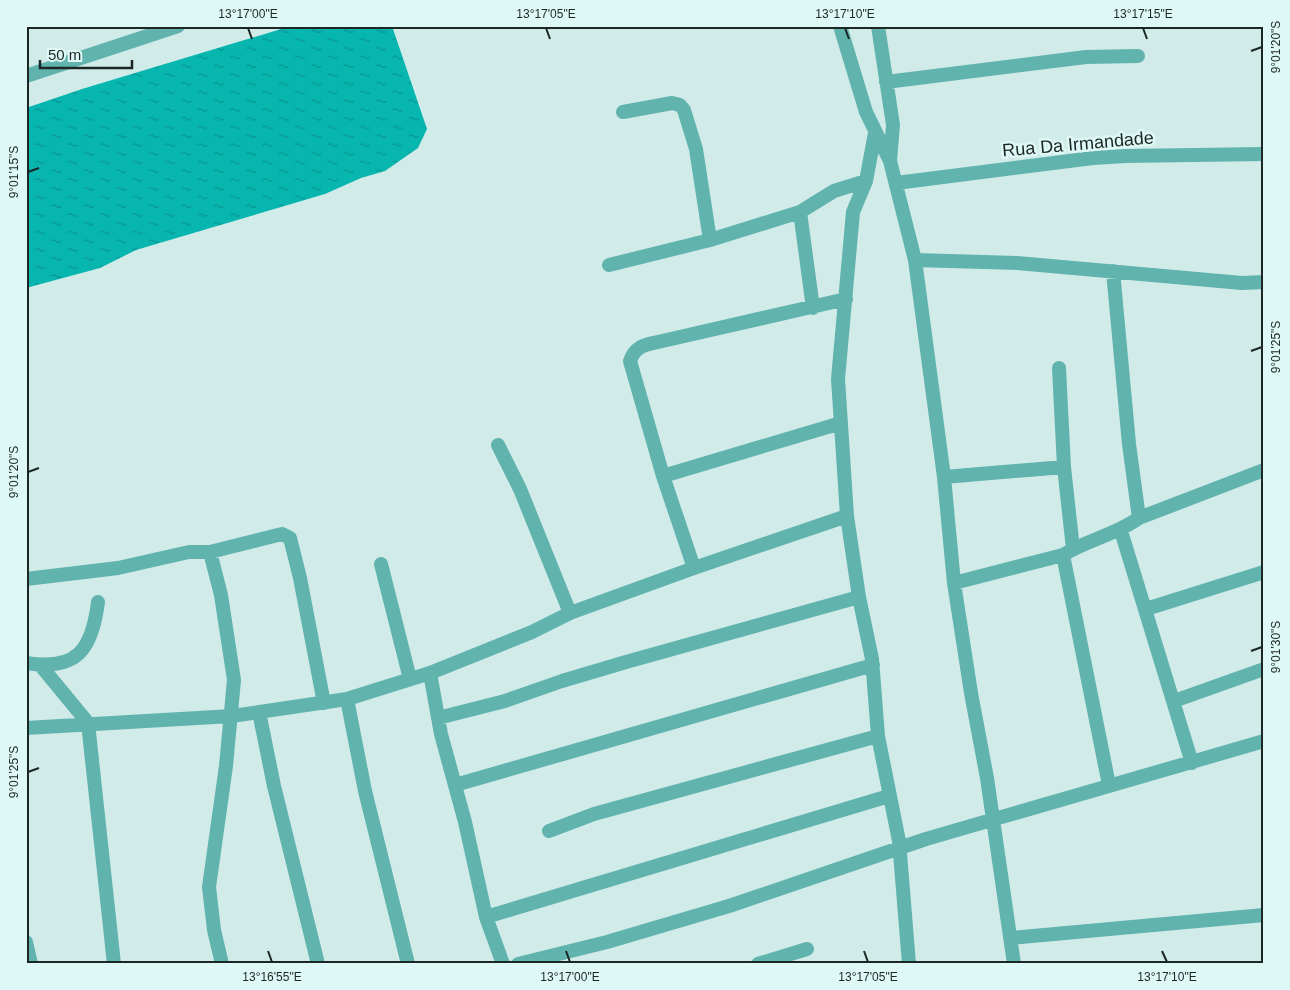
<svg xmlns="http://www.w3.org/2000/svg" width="1290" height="990" viewBox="0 0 1290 990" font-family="Helvetica,sans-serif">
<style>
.water{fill:url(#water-ripples)}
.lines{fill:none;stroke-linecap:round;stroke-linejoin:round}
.minor{stroke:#61b3ae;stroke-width:14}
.ticks{fill:none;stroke:#1c2625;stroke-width:2}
.labels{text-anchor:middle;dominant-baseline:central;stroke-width:5;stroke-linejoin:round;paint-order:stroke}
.street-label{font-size:18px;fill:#1c2625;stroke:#def8f6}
.neatline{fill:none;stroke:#1c2625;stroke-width:2}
.ticks-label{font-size:12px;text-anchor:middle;fill:#1c2625}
</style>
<defs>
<pattern id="water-ripples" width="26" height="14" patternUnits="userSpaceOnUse" patternTransform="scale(1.25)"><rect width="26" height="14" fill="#08b6b0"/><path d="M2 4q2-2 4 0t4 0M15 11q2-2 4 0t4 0" fill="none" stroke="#08948f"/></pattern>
</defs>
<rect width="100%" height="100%" fill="#d1ebe9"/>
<path class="water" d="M291 26H392L427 129 418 148 385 171 361 178 325 194 136 250 100 268 26 288V108L82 89Z"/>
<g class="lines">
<path class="minor" d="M840 26 866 112 890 161 915 260 944 477 954 583 971 693 987 778 1014 964
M878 26 893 125 890 161
M26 76 178 26
M886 82 1086 57 1138 56
M623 112 672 103 680 105 684 110 696 149 710 240
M875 133 866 181 853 212 838 379 847 516 859 597 872 659 878 736 899 841 909 964
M896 183 1093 158 1126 156 1264 154
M915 260 1017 263 1242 283 1264 282
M609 265 710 240 800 212
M1113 271 1129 444 1139 518
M813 308 800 212 834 191 866 181
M1059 368 1064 467 1073 549
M498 445 520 489 570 613
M663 476 841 423
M944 477 1064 467
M1121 531 1192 763
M210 552 221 595 234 680 226 766 209 887 214 930 222 964
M1063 555 1109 785
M381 564 410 679
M694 568 663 476 630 361C635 346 645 345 658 342L846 299
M26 579 118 568 189 552H210L282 534 290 538 300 578 324 703
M954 583 1063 555C1087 540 1115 535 1139 518L1264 470
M1146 609 1264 572
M26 663C77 671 92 650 98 602
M41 666 88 723 114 964
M430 673 441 734 465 822 486 917 503 964
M347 699 365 791 408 964
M1174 701 1264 669
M259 712 274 786 318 964
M438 718 505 701 562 681 626 662 859 597
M26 728 232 716 347 699 430 673 532 632 570 613 694 568 847 516
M455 785 873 665
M549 831 594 814 878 736
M486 917 889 796
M1011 938 1264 915
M26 942 31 964
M518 964 607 942 729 906 926 839 1264 741
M758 964 807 949"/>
</g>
<path class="ticks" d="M248 28 252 39M546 28 550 39M845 28 849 39M1143 28 1147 39M1251 51 1262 47M28 172 39 168M1251 351 1262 347M28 472 39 468M1251 651 1262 647M28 772 39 768M268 951 272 962M566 951 570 962M864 951 868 962M1162 951 1167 962"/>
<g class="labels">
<g class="street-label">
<text transform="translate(1078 144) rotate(-5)">Rua Da Irmandade</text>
</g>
</g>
<rect width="1290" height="990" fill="none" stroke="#def8f6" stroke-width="55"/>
<path d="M40 60v8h92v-8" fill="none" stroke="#1c2625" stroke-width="2.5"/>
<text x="48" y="60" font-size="15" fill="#1c2625" stroke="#def8f6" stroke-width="4" paint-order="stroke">50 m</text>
<rect x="28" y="28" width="1234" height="934" class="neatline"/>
<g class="ticks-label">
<text x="248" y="18">13°17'00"E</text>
<text x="546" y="18">13°17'05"E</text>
<text x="845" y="18">13°17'10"E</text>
<text x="1143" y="18">13°17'15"E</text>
<text transform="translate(1276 47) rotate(-90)" y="4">9°01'20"S</text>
<text transform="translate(14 172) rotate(-90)" y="4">9°01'15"S</text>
<text transform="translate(1276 347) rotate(-90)" y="4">9°01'25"S</text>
<text transform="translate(14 472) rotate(-90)" y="4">9°01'20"S</text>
<text transform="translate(1276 647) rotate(-90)" y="4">9°01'30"S</text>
<text transform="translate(14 772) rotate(-90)" y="4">9°01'25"S</text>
<text x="272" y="981">13°16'55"E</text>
<text x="570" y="981">13°17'00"E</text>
<text x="868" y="981">13°17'05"E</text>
<text x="1167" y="981">13°17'10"E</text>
</g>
</svg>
